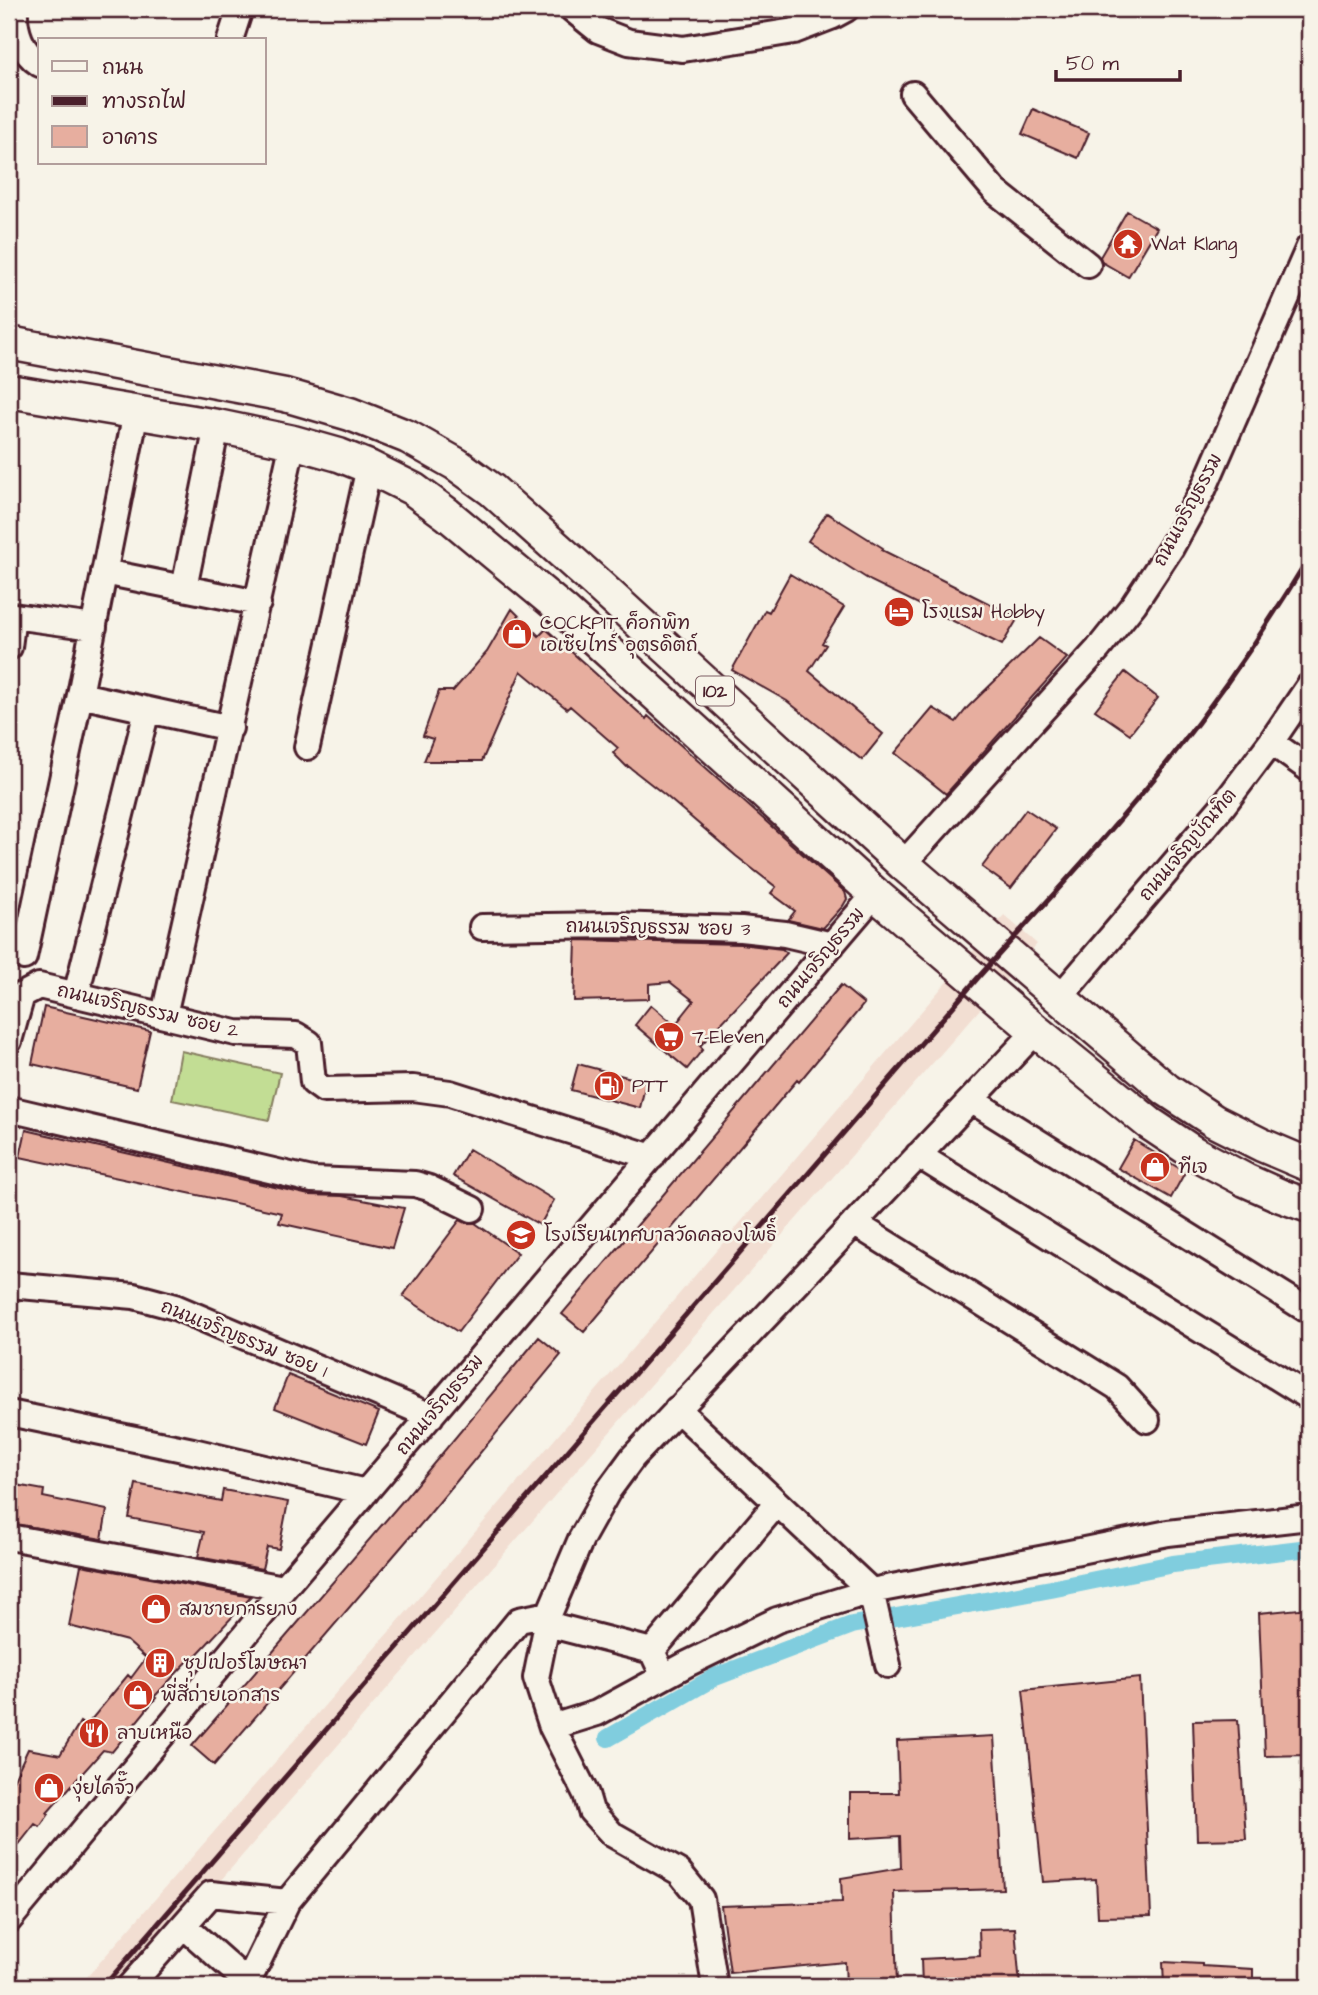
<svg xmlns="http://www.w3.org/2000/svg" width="1318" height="1995" viewBox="0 0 1318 1995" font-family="'Architects Daughter','Playpen Sans Thai',sans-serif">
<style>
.built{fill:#f2ded2}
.green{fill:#c2dd94;stroke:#867e60;stroke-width:2}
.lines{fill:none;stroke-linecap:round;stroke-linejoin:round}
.canal{stroke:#80cdde;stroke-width:18}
.building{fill:#e7ae9f;stroke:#4a1f2b;stroke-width:2}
.minor-casing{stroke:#4a1f2b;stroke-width:30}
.major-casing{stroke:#4a1f2b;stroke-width:37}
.minor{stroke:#f7f3e8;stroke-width:24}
.major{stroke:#f7f3e8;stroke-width:32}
.rail{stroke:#4a1f2b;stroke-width:5}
.labels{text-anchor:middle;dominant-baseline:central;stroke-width:5;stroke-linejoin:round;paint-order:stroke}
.shield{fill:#f7f3e8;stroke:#7e5f64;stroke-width:2}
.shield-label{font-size:18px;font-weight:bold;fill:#4a1f2b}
.poi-label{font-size:19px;fill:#4a1f2b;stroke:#f7f3e8;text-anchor:start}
.street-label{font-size:19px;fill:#4a1f2b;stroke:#f7f3e8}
</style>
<rect width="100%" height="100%" fill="#f7f3e8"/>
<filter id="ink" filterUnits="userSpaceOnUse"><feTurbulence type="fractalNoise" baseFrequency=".0143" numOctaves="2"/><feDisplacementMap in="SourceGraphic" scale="14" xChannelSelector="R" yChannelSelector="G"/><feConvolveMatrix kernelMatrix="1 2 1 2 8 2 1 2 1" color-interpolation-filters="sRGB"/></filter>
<g filter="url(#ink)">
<path class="built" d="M1004 915 1037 944 622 1418 129 1986H79L410 1608Z"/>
<path class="green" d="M181 1051 280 1073 269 1120 172 1100Z"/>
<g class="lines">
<path class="canal" d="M608 1738 715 1677 852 1625 1051 1589 1173 1564 1309 1548"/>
</g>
<path class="building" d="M1033 109 1089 133 1078 158 1022 134Z
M1127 211 1157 228 1128 277 1102 262 1100 257Z
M827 513 883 548 882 550 1018 618 1002 645 871 581 808 541Z
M790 574 844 607 822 643 826 645 809 671 883 734 862 760 787 701 732 670 765 610 769 612Z
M512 609 539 636 546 629 646 719 648 716 845 892 847 899 843 906 825 926 823 928 788 920 795 911 771 893 776 887 736 856 665 795 628 766 627 767 613 753 618 748 570 706 567 709 521 671 482 761H424L433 739 423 736 439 691H453L487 652Z
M1039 638 1067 658 946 794 895 753 933 708 956 722 968 707Z
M1125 672 1158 698 1130 734 1095 710Z
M1026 809 1056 829 1011 888 982 867Z
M576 940 740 944 782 949 787 953 700 1046 703 1049 687 1069 635 1025 651 1005 675 1025 694 1001 670 982 649 984V999L574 1001Z
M841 985 864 1004 799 1082 797 1080 584 1332 562 1314Z
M44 1007 150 1031 137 1088 32 1064Z
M578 1064 646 1082 640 1108 571 1090Z
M26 1130 309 1195 342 1196 404 1208 392 1248 279 1223 282 1213 20 1157Z
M1134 1140 1185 1172 1171 1198 1118 1168Z
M469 1149 554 1200 540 1225 453 1176Z
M460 1220 466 1223H475L518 1253 458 1332 403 1296Z
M539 1337 561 1355 427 1517 214 1765 192 1746 405 1498Z
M288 1375 379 1412 366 1444 275 1408Z
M136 1484 221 1501 223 1490 288 1502 279 1549 267 1547 262 1569 198 1557 204 1532 129 1518Z
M16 1485 44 1490 43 1497 107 1510 102 1539 9 1523V1490L15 1492Z
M81 1565 251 1597 189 1663 187 1662 154 1697 156 1698 112 1752 103 1750 47 1813 49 1814 40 1827 35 1824 9 1857V1790L28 1749 60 1755 80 1722 86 1726 128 1675 131 1678 146 1658 127 1641 69 1626Z
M1309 1608V1755L1265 1756 1259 1613Z
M1140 1678 1151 1916 1098 1917 1096 1879 1043 1882 1023 1690Z
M1238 1720 1246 1839 1197 1840 1193 1721Z
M994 1736 1003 1889 894 1892 897 1986H846L845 1962 730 1973 721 1906 842 1902 841 1878 901 1868 900 1836 850 1839V1793H899L897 1741Z
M1015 1928 1020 1986H922L921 1959 980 1956 979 1929Z
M1163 1962 1202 1964V1966L1253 1969V1986H1164Z"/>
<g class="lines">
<g class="minor-casing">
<path id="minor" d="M15 9C14 30 21 52 40 64
M572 9 598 30 629 42 683 49 794 31 833 16 846 9
M230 40 240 9
M913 94 995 191 1088 265
M104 572 258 603
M184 588 217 426
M9 647 13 616 94 627
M80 695 230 728
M1271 742 1309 769
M307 747 369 467
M903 864 1098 649 1134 604 1171 548 1203 490 1309 247
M482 927 612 925 741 929 785 934 832 945
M24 957 80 695 136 412
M76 995 147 710
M1059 998 1222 807 1271 742 1309 686
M164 1015 293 442
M9 1041 22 995 39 986 236 1033 296 1035 309 1043 313 1082 324 1090 413 1088 450 1093 652 1157
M971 1100 1309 1311
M9 1109 312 1180 415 1184 429 1188 472 1209
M918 1155 1309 1397
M854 1223 1117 1387 1147 1420
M9 1285 134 1296 175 1307 431 1416
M677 1409 871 1591 888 1665
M9 1413 193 1451 366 1492
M9 1537 284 1588
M547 1624 652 1651 659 1666
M652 1651 777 1503
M552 1727 597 1713 687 1664 777 1620 871 1591 1045 1558 1168 1533 1309 1517
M9 1920 284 1588 875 894
M184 1926 247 1982
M130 1986 211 1894 287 1902
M246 1986 287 1902 519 1620 549 1614
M715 1986 701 1899 679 1872 612 1834 591 1811 586 1794 552 1727 536 1678 549 1614 581 1539 608 1491 633 1457 1036 1031"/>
</g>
<g class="major-casing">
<path id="major" d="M9 343 285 395 350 414 408 437 456 464 492 490 594 581 903 864 1167 1090 1214 1121 1262 1145 1309 1165
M9 391 217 426 293 442 339 455 369 467 413 489 447 514 565 612 875 894 1036 1031 1149 1123 1194 1153 1245 1180 1281 1196 1309 1206"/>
</g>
<use href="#minor" class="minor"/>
<use href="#major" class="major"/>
<path class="rail" d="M104 1986 976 980C1041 907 1109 836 1170 759 1220 696 1267 627 1309 557"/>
</g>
</g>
<defs>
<g id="temple-disc" transform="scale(1.575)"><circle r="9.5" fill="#c8321e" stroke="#f7f3e8"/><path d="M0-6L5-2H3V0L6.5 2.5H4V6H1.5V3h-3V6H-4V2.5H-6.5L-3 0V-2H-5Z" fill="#fff"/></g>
<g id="hotel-disc" transform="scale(1.575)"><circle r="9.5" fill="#c8321e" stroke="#f7f3e8"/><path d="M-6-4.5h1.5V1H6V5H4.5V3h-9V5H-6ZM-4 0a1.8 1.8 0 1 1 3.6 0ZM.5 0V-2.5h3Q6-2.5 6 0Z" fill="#fff"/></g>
<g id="shop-disc" transform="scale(1.575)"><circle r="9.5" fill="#c8321e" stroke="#f7f3e8"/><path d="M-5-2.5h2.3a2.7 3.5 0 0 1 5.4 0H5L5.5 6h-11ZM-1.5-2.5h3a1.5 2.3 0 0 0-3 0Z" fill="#fff"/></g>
<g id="supermarket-disc" transform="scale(1.575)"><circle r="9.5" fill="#c8321e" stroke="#f7f3e8"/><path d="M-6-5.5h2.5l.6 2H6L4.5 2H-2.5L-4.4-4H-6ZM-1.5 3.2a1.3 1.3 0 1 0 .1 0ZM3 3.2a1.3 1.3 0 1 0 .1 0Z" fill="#fff"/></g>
<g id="fuel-disc" transform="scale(1.575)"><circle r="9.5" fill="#c8321e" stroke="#f7f3e8"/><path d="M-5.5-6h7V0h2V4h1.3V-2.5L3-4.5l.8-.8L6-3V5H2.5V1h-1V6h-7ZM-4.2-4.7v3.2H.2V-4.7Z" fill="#fff"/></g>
<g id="school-disc" transform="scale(1.575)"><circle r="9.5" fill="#c8321e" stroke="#f7f3e8"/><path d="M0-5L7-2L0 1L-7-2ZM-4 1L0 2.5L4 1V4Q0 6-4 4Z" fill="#fff"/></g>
<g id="building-disc" transform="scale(1.575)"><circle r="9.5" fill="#c8321e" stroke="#f7f3e8"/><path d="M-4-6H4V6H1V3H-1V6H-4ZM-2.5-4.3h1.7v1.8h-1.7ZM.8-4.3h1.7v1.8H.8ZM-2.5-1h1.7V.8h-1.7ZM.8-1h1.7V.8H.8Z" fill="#fff"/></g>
<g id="restaurant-disc" transform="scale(1.575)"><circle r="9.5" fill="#c8321e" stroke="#f7f3e8"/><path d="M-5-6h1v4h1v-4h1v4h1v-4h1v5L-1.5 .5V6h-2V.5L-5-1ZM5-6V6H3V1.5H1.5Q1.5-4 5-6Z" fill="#fff"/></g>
</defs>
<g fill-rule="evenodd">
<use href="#temple-disc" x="1128" y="244"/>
<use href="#hotel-disc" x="899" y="612"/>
<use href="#shop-disc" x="517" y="634"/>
<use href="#supermarket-disc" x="669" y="1037"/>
<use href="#fuel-disc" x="609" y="1086"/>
<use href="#shop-disc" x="1155" y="1167"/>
<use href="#school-disc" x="521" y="1235"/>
<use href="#shop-disc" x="156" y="1609"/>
<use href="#building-disc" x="160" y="1663"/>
<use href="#shop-disc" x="138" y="1695"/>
<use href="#restaurant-disc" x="94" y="1733"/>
<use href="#shop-disc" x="49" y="1788"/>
</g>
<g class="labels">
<rect class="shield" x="696" y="676.5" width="38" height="29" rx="5"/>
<g class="shield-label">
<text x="715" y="691">102</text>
</g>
<g class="poi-label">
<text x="1151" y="244">Wat Klang</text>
<text x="922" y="612">โรงแรม Hobby</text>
<text x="540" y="623">COCKPIT ค็อกพิท<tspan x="540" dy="22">เอเซียไทร์ อุตรดิตถ์</tspan></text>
<text x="692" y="1037">7-Eleven</text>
<text x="632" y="1086">PTT</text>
<text x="1178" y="1167">ทีเจ</text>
<text x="544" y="1235">โรงเรียนเทศบาลวัดคลองโพธิ์</text>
<text x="179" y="1609">สมชายการยาง</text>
<text x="183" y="1663">ซุปเปอร์โฆษณา</text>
<text x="161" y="1695">พี่สี่ถ่ายเอกสาร</text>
<text x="117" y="1733">ลาบเหนือ</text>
<text x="72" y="1788">งุ่ยไคจั๊ว</text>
</g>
<g class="street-label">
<text transform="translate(1188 510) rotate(-62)">ถนนเจริญธรรม</text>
<text transform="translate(1188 845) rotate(-50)">ถนนเจริญบัณฑิต</text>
<text transform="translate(658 928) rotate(1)">ถนนเจริญธรรม ซอย 3</text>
<text transform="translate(821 958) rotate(-50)">ถนนเจริญธรรม</text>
<text transform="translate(148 1011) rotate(13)">ถนนเจริญธรรม ซอย 2</text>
<text transform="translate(244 1339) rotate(22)">ถนนเจริญธรรม ซอย 1</text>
<text transform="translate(440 1405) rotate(-50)">ถนนเจริญธรรม</text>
</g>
</g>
<rect width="1318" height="1995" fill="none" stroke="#f7f3e8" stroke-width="35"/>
<rect x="18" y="18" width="1283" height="1960" fill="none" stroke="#4a1f2b" stroke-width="2.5" filter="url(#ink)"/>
<rect x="38" y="38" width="228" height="126" fill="#f7f3e8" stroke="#b29e9c" stroke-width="2"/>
<rect x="52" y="61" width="35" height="10" fill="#f7f3e8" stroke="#b29e9c" stroke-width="2"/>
<text x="102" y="74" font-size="21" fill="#4a1f2b">ถนน</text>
<rect x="52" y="96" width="35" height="10" fill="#4a1f2b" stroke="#b29e9c" stroke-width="2"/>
<text x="102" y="108" font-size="21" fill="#4a1f2b">ทางรถไฟ</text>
<rect x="52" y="126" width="35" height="21" fill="#e7ae9f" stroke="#b29e9c" stroke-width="2"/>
<text x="102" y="144" font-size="21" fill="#4a1f2b">อาคาร</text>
<path d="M1056 70v10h124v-10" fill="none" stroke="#4a1f2b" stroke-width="3.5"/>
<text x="1066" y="70" font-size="21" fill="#4a1f2b" stroke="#f7f3e8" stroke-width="5" paint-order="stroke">50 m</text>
</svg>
